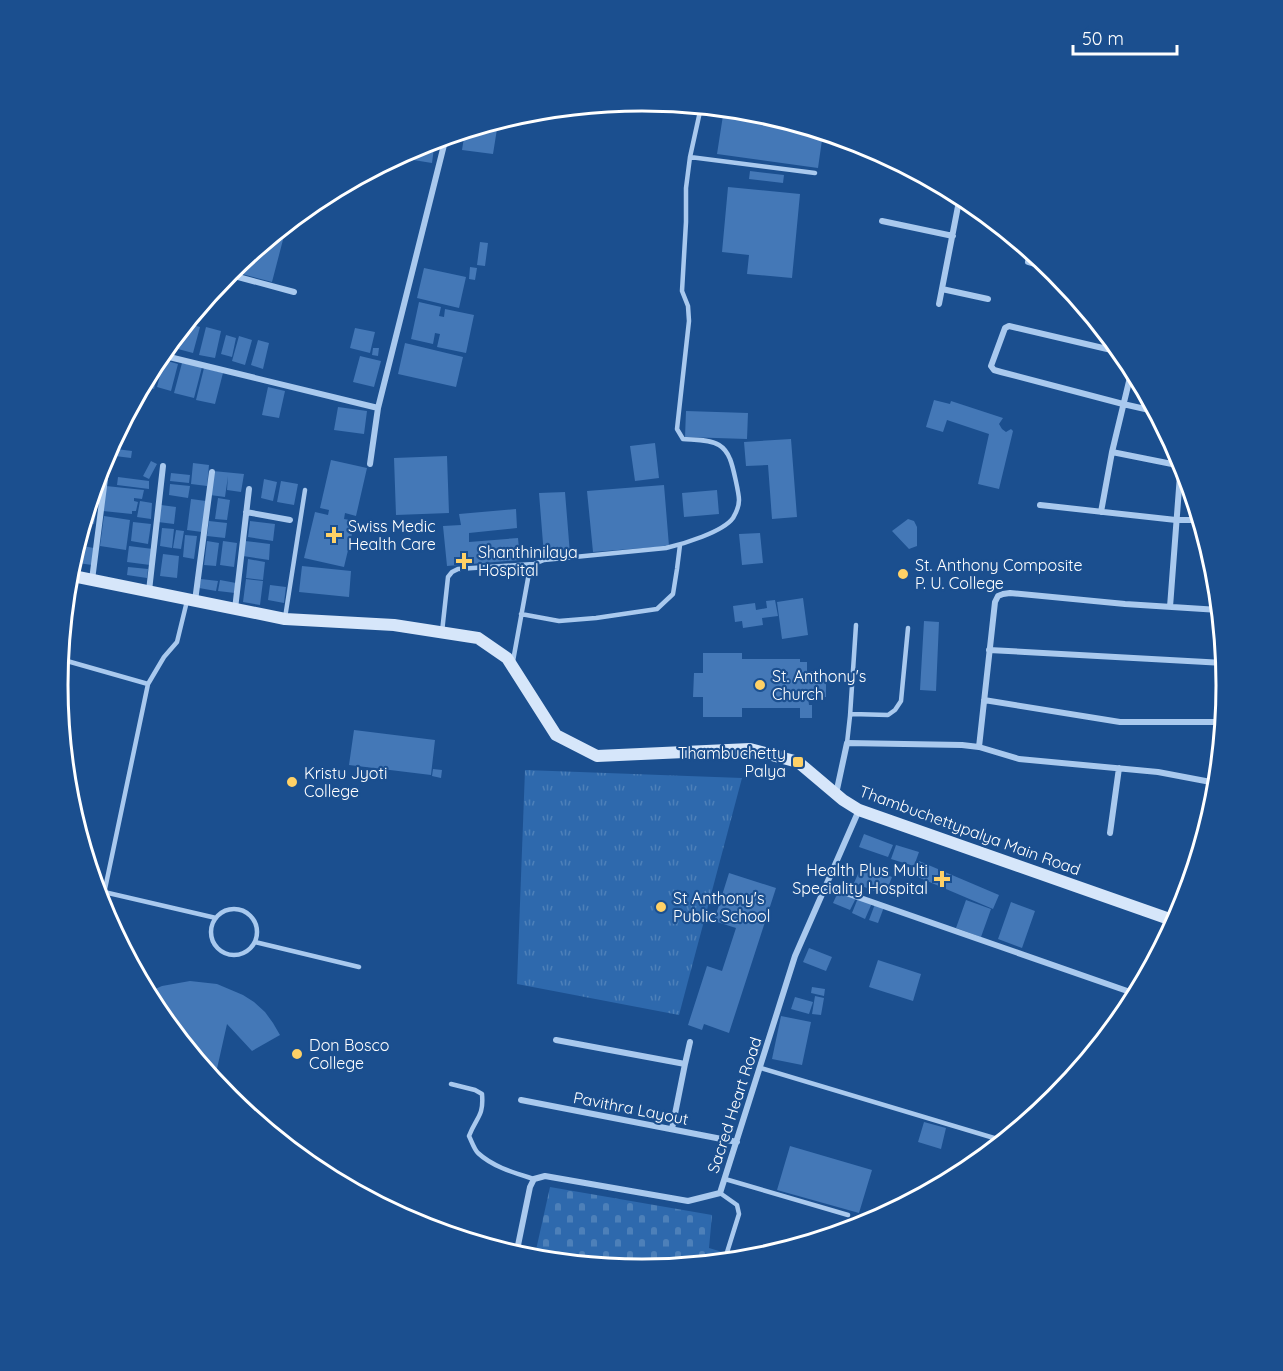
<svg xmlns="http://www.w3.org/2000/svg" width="1283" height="1371" viewBox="0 0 1283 1371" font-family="Quicksand,sans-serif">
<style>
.cemetery{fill:url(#cemetery-stones)}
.park{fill:url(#park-tufts)}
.building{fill:#4478b7}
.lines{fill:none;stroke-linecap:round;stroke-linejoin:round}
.lane{stroke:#a9c9ee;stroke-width:4.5}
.street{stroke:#a9c9ee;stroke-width:6}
.secondary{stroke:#d6e6fa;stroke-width:12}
.poi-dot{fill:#ffd166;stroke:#1b4f8f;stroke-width:2}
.labels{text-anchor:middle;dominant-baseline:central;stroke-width:4.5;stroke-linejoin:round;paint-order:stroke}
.poi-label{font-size:16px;fill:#fff;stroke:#1b4f8f;text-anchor:start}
.street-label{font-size:16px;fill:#fff;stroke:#1b4f8f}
.rim{fill:none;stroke:#fff;stroke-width:3}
</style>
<defs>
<pattern id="cemetery-stones" width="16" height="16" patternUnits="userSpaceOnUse" patternTransform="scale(1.5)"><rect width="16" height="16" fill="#2e69ad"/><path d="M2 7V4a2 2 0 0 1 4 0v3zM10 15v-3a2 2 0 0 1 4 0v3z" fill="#4d80b9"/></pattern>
<pattern id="park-tufts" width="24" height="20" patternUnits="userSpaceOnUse" patternTransform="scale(1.5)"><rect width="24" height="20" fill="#2e69ad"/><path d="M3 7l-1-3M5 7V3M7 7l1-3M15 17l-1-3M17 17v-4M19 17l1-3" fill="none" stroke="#4d80b9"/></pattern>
</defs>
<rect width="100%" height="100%" fill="#1b4f8f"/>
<path class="cemetery" d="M550 1187 712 1215 709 1248 722 1252 718 1262 641 1270 534 1259Z"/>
<path class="park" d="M525 770 742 778 679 1015 517 984Z"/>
<path class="building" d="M724 109 756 112 823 133 818 168 717 154Z
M481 126 497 129 493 154 462 150 465 131Z
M435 140 432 163 407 159 408 151 418 145Z
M750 171 784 175 783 183 749 179Z
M728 187 800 194 792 278 747 274 749 255 722 252Z
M279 230 285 232 272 282 231 271 232 269Z
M480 242 488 243 485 266 477 265Z
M470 267 477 268 475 280 469 279Z
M424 268 466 277 459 308 417 298Z
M419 302 441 307 439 316 444 317 445 309 474 315 466 353 437 347 440 334 435 333 433 344 411 339Z
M186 323 200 327 193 353 178 349 184 326Z
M206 327 221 331 215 358 199 355Z
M355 328 375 332 370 353 350 348Z
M179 332 175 350 166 348 168 345Z
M226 335 236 338 232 357 221 354Z
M239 336 252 340 245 365 232 361Z
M258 340 269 343 263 369 251 365Z
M405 343 463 357 456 387 398 374Z
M373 348H379L378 356 372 355Z
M360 356 381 361 374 387 353 382Z
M164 360 178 364 171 391 157 387Z
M155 361 161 363 154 389 142 386Z
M182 363 202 367 194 398 174 393Z
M204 368 223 373 215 404 196 400Z
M268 387 285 391 279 418 262 415Z
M934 400 950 404 951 401 1003 418 999 424 1002 429 1006 432 1011 429 1013 431 999 489 978 484 989 434 947 420 943 432 926 427Z
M338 407 367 411 364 434 334 430Z
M686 411 748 413 747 439 685 437Z
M791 439 797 517 772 519 768 465 746 466 744 442Z
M655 443 659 478 635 481 630 446Z
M116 449 132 451 131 458 115 456Z
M447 456 449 513 396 515 394 458Z
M331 460 367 468 356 516 345 513 344 519 355 521 344 567 304 558 315 512 328 515 329 510 320 508Z
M151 461 157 464 149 479 143 476Z
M193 463 209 465 207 486 191 484Z
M213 471 244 474 241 492 227 490 228 476 225 497 210 495Z
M171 473 190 475 189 483 170 481Z
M118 477 149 481V489L117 485Z
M264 479 277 482 273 501 261 498Z
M281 481 298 484 294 505 277 502Z
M170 484 190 486 188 498 169 495Z
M664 485 669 546 593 552 587 491Z
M106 486 144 490 142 499 134 498V501L138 502 136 511H132V514L103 511Z
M717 490 719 514 684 517 682 493Z
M565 492 570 554 544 556 539 493Z
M218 498 230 500 227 520 215 519Z
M191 499 206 501 202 532 187 530Z
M140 501 152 503 151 519 137 517Z
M161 505 176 507 174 524 158 522Z
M88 507 97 508 94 524 83 522Z
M516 509 517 528 469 533V542L518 538 520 560 447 566 443 526 461 525 459 514Z
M104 516 130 520 126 550 100 546Z
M908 519 914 521 917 527V546L909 549 892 531Z
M209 521 227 523 225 538 207 536Z
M250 521 275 524 273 541 248 537Z
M133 522 151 524 148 544 131 541Z
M82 525 85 526 82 543 77 542Z
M162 528 174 529 172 548 160 546Z
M176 530 184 531 181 549 173 548Z
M760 533 763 563 742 565 739 534Z
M185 535 197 536 194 559 183 557Z
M207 541 219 543 216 566 204 565Z
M223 541 237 543 234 567 220 565Z
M245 541 270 544 269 560 243 556Z
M76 545 94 548 92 565 71 562Z
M129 546 153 549 150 565 127 562Z
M163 554 179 556 177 578 160 576Z
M248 559 265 562 263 580 246 578Z
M302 566 351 571 349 597 299 592Z
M128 567 148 569 147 578 127 575Z
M201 579 218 581 216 591 199 588Z
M246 579 263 581 260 605 243 602Z
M220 580 236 583 235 593 218 591Z
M270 585 286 587 284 603 268 600Z
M803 598 808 635 782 639 777 602Z
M775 600 778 616 762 618 763 625 743 628 742 621 735 622 733 606 755 603 756 610 767 608 766 601Z
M924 621 939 622 936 691 920 690Z
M703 653H742V659H800V662H807V671H826V697H808L809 705H812V718H800V708H742V717H703V697H693L694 673H703Z
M354 730 435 740 431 775 349 765Z
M433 769 442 770 441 778 432 776Z
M864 834 893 845 888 857 859 847Z
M896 845 919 852 914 866 891 859Z
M919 861 999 895 993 909 913 875Z
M862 865 892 877 885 895 854 883Z
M729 873 776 888 729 1033 704 1024 702 1030 688 1025 707 966 722 971 736 928 714 921Z
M839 890 856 898 850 910 833 903Z
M858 898 872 903 865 919 852 913Z
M966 900 991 909 981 937 956 928Z
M1011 902 1035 911 1022 948 998 939Z
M875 904 884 907 878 923 869 920Z
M809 948 832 957 826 971 803 962Z
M878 960 921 974 913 1001 869 987Z
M190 981 217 984 243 995 254 1002 265 1012 273 1023 280 1035 252 1051 227 1024 214 1082 155 1010 146 993 162 986Z
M812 987 825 989 824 996 811 993Z
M815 996 824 998 821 1015 812 1014Z
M795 997 813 1002 809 1014 791 1009Z
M781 1016 811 1022 802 1065 772 1059Z
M924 1122 946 1128 941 1149 918 1142Z
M790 1146 872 1170 859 1213 777 1190Z"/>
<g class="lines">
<path class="lane" d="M690 157 815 173
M521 614 559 621 596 618 657 609 673 594 677 569 680 545
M285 618 305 490
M442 632 448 577 452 572 458 569 534 564
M60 659 148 684 101 908
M513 661 529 573 534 564 544 560 666 548C683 544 723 532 733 518 736 513 739 506 739 500 739 494 733 466 730 459 728 454 724 448 719 445 709 439 694 440 683 439L677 429 689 321 688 306 682 291 686 222V188L690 157 701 107
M148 684 164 657 177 642 187 601
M850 716 856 625
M847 743 850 716 852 714 888 715 895 710 901 701 908 628
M104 892 216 918
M211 932a23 23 0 1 1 46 0a23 23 0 1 1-46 0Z
M255 942 359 967
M761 1068 1004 1141
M451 1084 475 1090 482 1094C484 1117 476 1117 469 1136 472 1142 474 1149 478 1153 493 1167 515 1173 534 1179
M725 1179 848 1215
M720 1193 737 1205 739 1214 724 1262"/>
<path class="street" d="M882 221 953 236
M1030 252 1028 262 1051 269
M227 274 294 292
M942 289 988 299
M939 304 960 196
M1120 352 1009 326 1005 328 991 366 994 370 1001 372 1123 404 1154 411
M161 355 378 408
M1112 452 1182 466
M370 464 378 408 446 137
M1040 505 1176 520H1199
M246 512 290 520
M1101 512 1112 452 1132 369
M92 580 108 455
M149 591 163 466
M195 601 212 472
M1170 607 1181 462
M235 609 249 489
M989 650 1224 663
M984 700 1120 722H1222
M979 747 995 602 998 596 1003 594 1010 593 1125 604 1219 610
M836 794 847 743 962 745 979 747 1019 759 1158 772 1216 783
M1110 833 1119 768
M1204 836 1211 782
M826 886 1133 993
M556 1040 685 1064 672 1129
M685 1064 690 1042
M521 1100 737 1142
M516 1255 530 1187 534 1179 545 1176 688 1201 720 1193 795 956 859 810"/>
<path class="secondary" d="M68 575 285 619 394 625 478 638 507 658 556 735 597 756 750 749 798 762 843 800 859 810 1175 921"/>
</g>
<g class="poi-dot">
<path d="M331 526h6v6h6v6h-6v6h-6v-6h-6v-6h6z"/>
<path d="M461 552h6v6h6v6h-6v6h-6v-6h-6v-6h6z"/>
<circle cx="903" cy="574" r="6"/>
<circle cx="760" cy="685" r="6"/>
<rect x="792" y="756" width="12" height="12" rx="3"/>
<circle cx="292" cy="782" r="6"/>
<path d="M939 870h6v6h6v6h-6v6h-6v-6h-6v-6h6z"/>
<circle cx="661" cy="907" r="6"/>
<circle cx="297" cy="1054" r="6"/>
</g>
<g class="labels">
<g class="poi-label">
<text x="348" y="526">Swiss Medic<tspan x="348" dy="18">Health Care</tspan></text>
<text x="478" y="552">Shanthinilaya<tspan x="478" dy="18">Hospital</tspan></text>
<text x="915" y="565">St. Anthony Composite<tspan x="915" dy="18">P. U. College</tspan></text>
<text x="772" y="676">St. Anthony's<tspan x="772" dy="18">Church</tspan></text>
<text x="786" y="753" text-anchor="end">Thambuchetty<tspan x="786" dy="18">Palya</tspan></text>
<text x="304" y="773">Kristu Jyoti<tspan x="304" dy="18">College</tspan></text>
<text x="928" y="870" text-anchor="end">Health Plus Multi<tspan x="928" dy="18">Speciality Hospital</tspan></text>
<text x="673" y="898">St Anthony's<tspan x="673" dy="18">Public School</tspan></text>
<text x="309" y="1045">Don Bosco<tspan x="309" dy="18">College</tspan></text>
</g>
<g class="street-label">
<text transform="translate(970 830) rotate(20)">Thambuchettypalya Main Road</text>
<text transform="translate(734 1105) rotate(-72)">Sacred Heart Road</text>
<text transform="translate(631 1108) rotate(11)">Pavithra Layout</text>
</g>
</g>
<path d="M0 0H1283V1371H0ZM68 685a574 574 0 1 1 1148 0a574 574 0 1 1-1148 0Z" fill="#1b4f8f" fill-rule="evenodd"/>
<path class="rim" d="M68 685a574 574 0 1 1 1148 0a574 574 0 1 1-1148 0Z"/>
<path d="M1073 45v9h104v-9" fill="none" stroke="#ffffff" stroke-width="3"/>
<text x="1082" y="45" font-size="18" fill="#ffffff" stroke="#1b4f8f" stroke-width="4.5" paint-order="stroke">50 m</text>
</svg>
